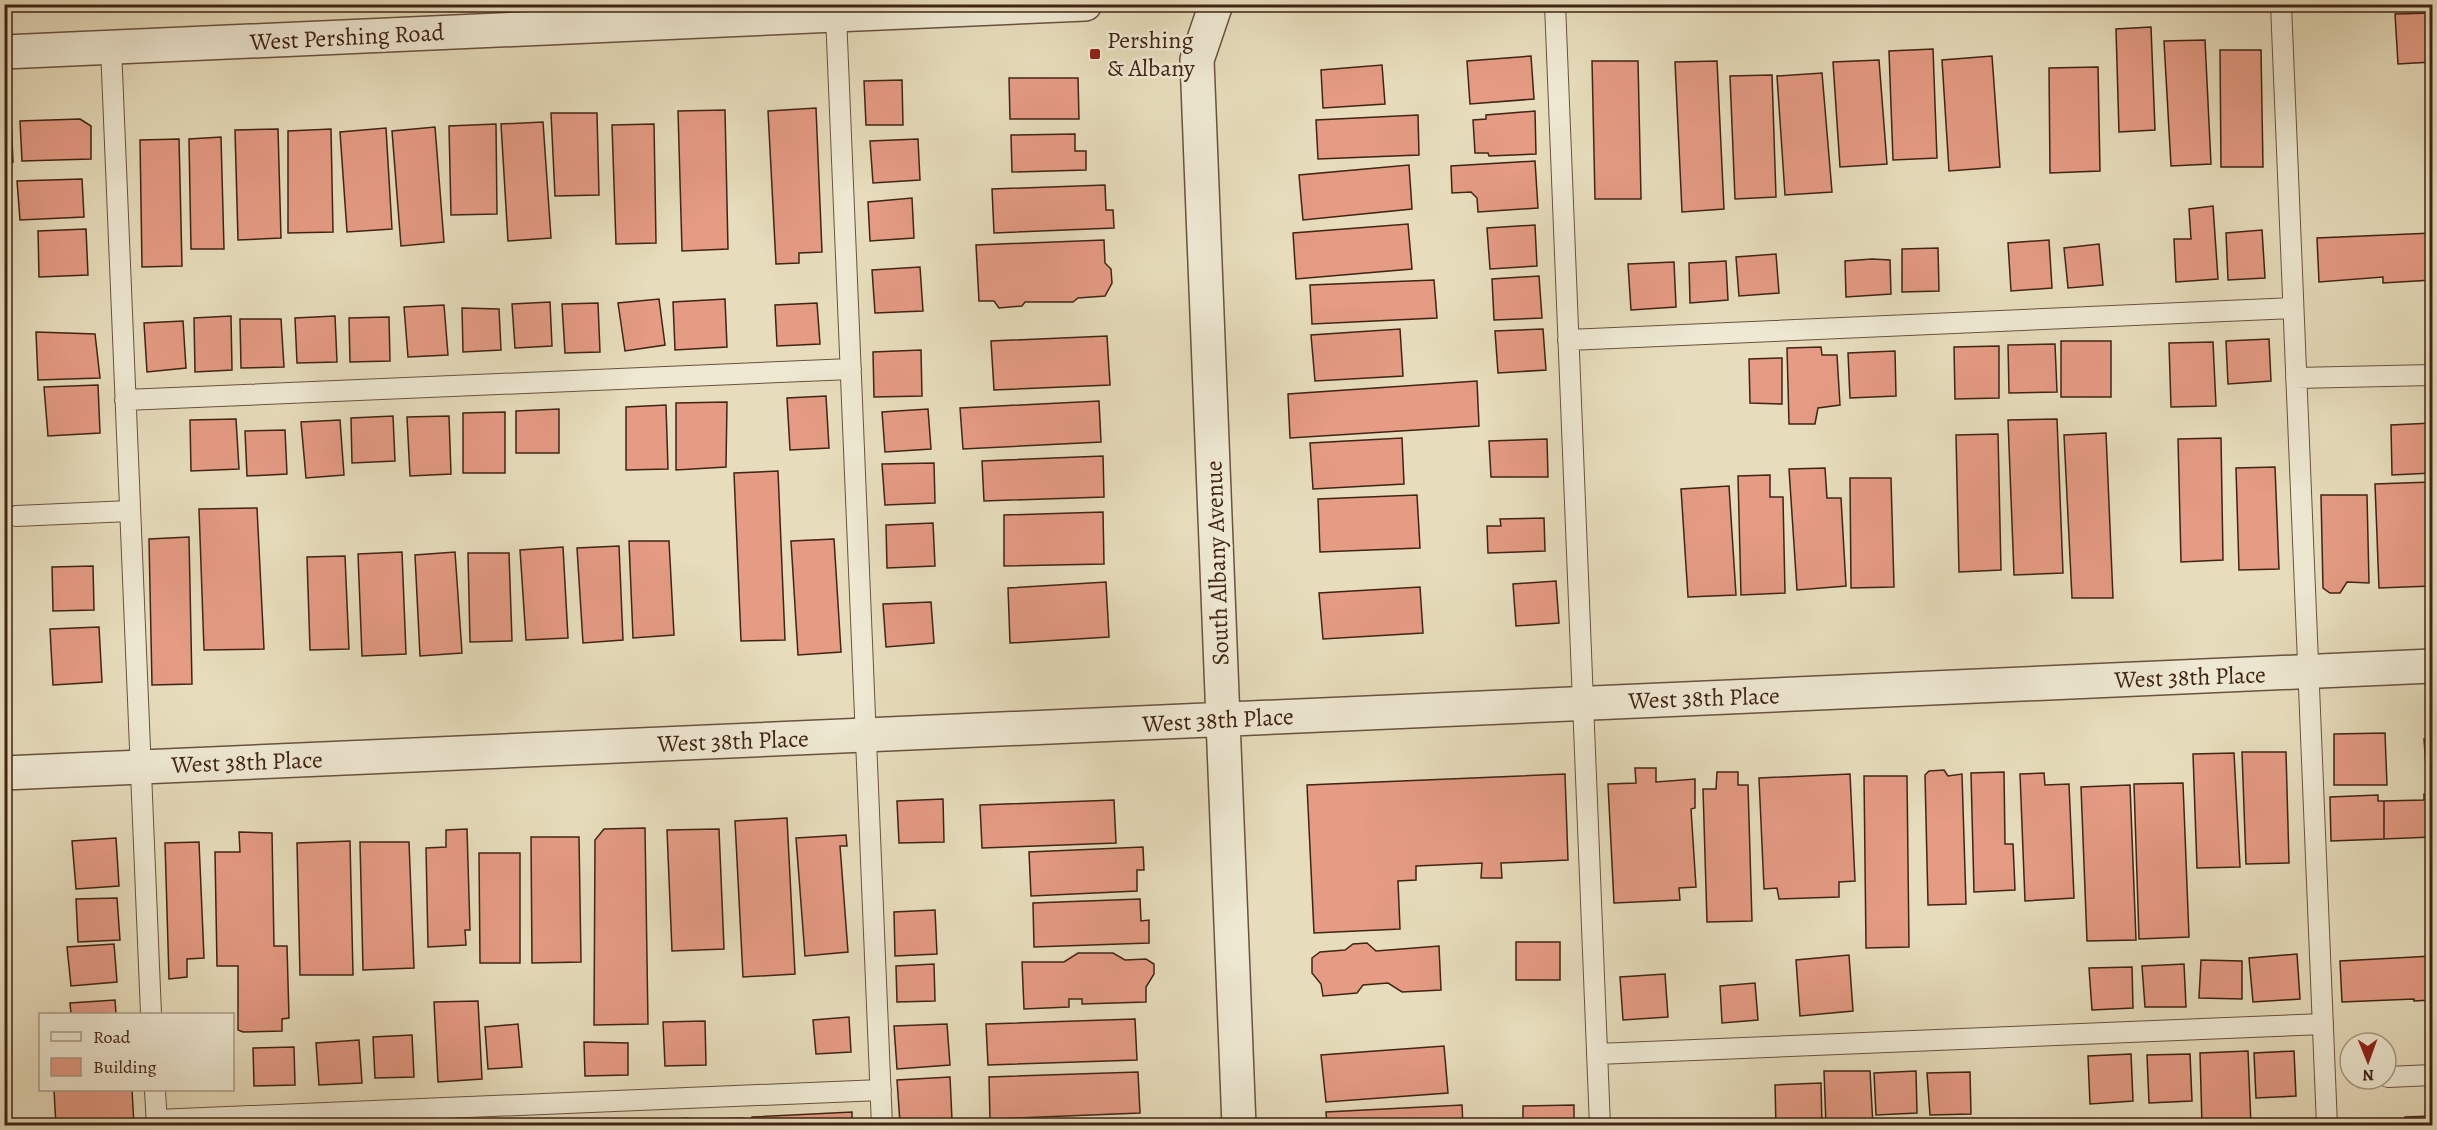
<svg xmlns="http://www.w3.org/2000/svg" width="2437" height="1130" viewBox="0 0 2437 1130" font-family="Alegreya,serif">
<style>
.building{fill:#e59b84;stroke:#402414;stroke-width:1.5}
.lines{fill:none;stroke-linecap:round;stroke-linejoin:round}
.service-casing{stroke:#6a523e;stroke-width:22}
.minor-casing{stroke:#6a523e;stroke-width:36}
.tertiary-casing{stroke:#6a523e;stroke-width:36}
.service{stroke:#efe9d3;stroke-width:20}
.minor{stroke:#efe9d3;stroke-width:33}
.tertiary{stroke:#efe9d3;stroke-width:33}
.poi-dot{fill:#8f2418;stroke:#efe9d3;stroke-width:2}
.labels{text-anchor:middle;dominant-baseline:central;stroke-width:5;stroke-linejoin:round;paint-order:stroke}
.street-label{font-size:24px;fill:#402414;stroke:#efe9d3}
.poi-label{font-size:24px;fill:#402414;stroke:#efe9d3;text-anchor:start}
</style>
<rect width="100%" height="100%" fill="#e7ddbc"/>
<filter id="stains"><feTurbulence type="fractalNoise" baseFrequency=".00333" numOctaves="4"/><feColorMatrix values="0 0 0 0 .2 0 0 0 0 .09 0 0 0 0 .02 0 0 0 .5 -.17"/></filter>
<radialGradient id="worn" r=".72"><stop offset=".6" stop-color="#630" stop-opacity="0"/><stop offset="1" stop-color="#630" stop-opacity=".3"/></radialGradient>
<path class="building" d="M2432 13V62L2398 64 2395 14Z
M2151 27 2155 130 2119 132 2116 29Z
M2205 40 2211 164 2171 166 2164 41Z
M1933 49 1937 158 1893 160 1889 51Z
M2220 50H2261L2263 167H2221Z
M1531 56 1534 99 1470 104 1467 61Z
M1992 56 2000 167 1949 171 1942 60Z
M1879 60 1887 164 1840 167 1833 62Z
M1592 61H1638L1641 199H1595Z
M1717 61 1724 209 1682 212 1675 62Z
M1382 65 1385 104 1323 108 1321 70Z
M2098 67 2100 171 2050 173 2049 68Z
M1822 73 1832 192 1785 195 1777 76Z
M1772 75 1776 197 1735 199 1730 76Z
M1009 78H1078L1079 119H1010Z
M902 80 903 125H866L864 81Z
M816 108 822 252 799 253V263L776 264 768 111Z
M725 110 728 249 682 251 678 111Z
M1535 111 1536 154 1489 156 1488 153H1475L1473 120 1486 119V115Z
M551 113H597L599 195 555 196Z
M1418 115 1419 155 1318 159 1316 120Z
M11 117 13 162 4 163V118Z
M80 119 91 126V159L22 161 20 121Z
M543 122 551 238 508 241 501 124Z
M496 124 497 214 451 215 449 126Z
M654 124 656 243 616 244 612 125Z
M435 127 444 242 401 246 392 131Z
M386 128 392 229 347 232 340 132Z
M278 129 281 238 238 240 235 130Z
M331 129 333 232 288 233V131Z
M1075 134V151H1086V170L1012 172 1011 135Z
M221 137 224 249H191L189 139Z
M179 139 182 266 142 267 140 140Z
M918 139 920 180 873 183 870 141Z
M1535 161 1538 208 1478 212 1477 198 1471 192 1452 193 1451 166Z
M1409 165 1412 209 1303 220 1299 175Z
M82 179 84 217 20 220 17 181Z
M1105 185 1106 210H1113L1114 228 994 233 992 189Z
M912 198 914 238 870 241 868 202Z
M2213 206 2218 279 2176 282 2174 239H2191L2189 209Z
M1408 224 1412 269 1296 279 1293 233Z
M1535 225 1537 266 1490 269 1487 228Z
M86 229 88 275 39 277 38 231Z
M2262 230 2265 278 2228 280 2226 233Z
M2432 233V280L2383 283V277L2319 282 2317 238Z
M1104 240 1105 263 1111 269 1112 283 1105 296 1078 298 1073 302H1025L1022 306 999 308 994 301H979L976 245Z
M2049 240 2052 288 2011 291 2008 243Z
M2099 244 2103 285 2068 288 2064 248Z
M1938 248 1939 291 1902 292V249Z
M1776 254 1779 293 1739 296 1736 257Z
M1872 259 1890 260 1891 294 1846 297 1845 261Z
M1726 261 1728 300 1690 303 1689 263Z
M1674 262 1676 307 1631 310 1628 264Z
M920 267 923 311 875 313 872 270Z
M1539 276 1542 318 1494 320 1492 279Z
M1434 280 1437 318 1312 324 1310 285Z
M659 299 665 345 625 351 618 303Z
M725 299 727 347 675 350 673 302Z
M550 302 552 346 515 348 512 304Z
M598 303 600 352 565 353 562 304Z
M817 303 820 344 777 346 775 305Z
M444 305 448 355 408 357 404 307Z
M462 308 499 309 501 350 463 352Z
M231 316 232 370 195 372 194 318Z
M335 316 337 362 297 363 295 318Z
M389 317 390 361 350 362 349 318Z
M240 319H281L284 367 241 368Z
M183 321 186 368 147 372 144 323Z
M1400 329 1403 376 1315 381 1311 335Z
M1543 329 1546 370 1498 373 1495 331Z
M36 332 95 334 100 378 38 380Z
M1107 336 1110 385 994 390 991 341Z
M2269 339 2271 381 2228 384 2226 341Z
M2061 341H2111V397H2061Z
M2213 342 2216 406 2171 407 2169 343Z
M2055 344 2057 392 2009 393 2008 345Z
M1999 346V398L1955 399 1954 347Z
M1821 347 1822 355H1837L1840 405 1818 408 1815 424H1789L1787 348Z
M921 350 922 396 874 397 873 352Z
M1895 351 1896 396 1850 398 1848 353Z
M1782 358V404L1750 403 1749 359Z
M1477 381 1479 426 1290 438 1288 394Z
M98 385 100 433 48 436 44 387Z
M826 396 829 448 790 450 787 398Z
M1099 401 1101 442 963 449 960 408Z
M727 402 726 467 676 470V403Z
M666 405 668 469 626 470V407Z
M559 409V453H516V411Z
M928 409 931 449 885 452 882 412Z
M505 412V473H463V413Z
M393 416 395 461 352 463 351 418Z
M449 416 451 474 410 476 407 417Z
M236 419 239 469 191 471 190 420Z
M2057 419 2063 573 2014 575 2008 420Z
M340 420 344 475 306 478 301 422Z
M2432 423V473L2392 475 2391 425Z
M285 430 287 474 247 476 245 431Z
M2106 433 2113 598H2072L2064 435Z
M1998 434 2001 570 1959 572 1956 435Z
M1402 438 1404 484 1313 489 1310 443Z
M2221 438 2223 560 2181 562 2178 439Z
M1547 439 1548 477H1491L1489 441Z
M1103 456 1104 497 984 501 982 461Z
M934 463 935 503 885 505 882 464Z
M2275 467 2279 569 2239 570 2236 468Z
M1825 468 1827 498H1841L1846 586 1797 590 1789 469Z
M778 471 785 640 741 641 734 473Z
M1770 475V497H1783L1785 593 1741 595 1738 476Z
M1850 478H1891L1894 587 1851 588Z
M2431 482 2432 586 2379 588 2375 484Z
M1729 486 1736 595 1688 597 1681 489Z
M1417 495 1420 548 1320 552 1318 499Z
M2321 495H2367L2369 583 2347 582 2340 593H2330L2323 588Z
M257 508 264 649 204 650 199 509Z
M1103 512 1104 564 1004 566V515Z
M1544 518 1545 551 1488 553 1487 526H1501L1500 519Z
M933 523 935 566 887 568 886 525Z
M189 537 192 684 152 685 149 539Z
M834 539 841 652 798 655 791 541Z
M629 541H669L674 635 633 638Z
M619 546 623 640 583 643 577 548Z
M563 547 568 638 526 640 520 550Z
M402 552 406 654 362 656 358 554Z
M455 552 462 653 420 656 415 555Z
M468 553H509L512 641 470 642Z
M345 556 349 649 310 650 307 557Z
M93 566 94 610 53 611 52 567Z
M1556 581 1559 623 1516 626 1513 584Z
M1106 582 1109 637 1010 643 1008 588Z
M1420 587 1423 633 1323 639 1319 593Z
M931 602 934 643 886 647 883 604Z
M99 627 102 682 53 685 50 629Z
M2385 733 2387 785H2334V734Z
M2432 738V782H2427L2424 739Z
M2242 752H2286L2289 863 2246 864Z
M2234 753 2240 867 2197 868 2193 754Z
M1635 768H1656V782L1695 779V808L1691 809 1696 887 1679 888 1680 900 1614 903 1608 784 1636 783Z
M1944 770 1948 776 1962 774 1966 904 1928 905 1925 775 1929 771Z
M1717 772H1738V785H1748L1752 921 1707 922 1703 789H1716Z
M2004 772 2005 844H2013L2015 890 1974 892 1971 773Z
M2044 773 2045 785 2069 784 2074 898 2025 901 2020 774Z
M1565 774 1568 860 1501 863 1502 878H1481L1482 863 1416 866V880L1398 881 1400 929 1314 933 1307 785Z
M1850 774 1855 881 1839 882V897L1779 899 1777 888 1764 889 1759 778Z
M1864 776H1907L1909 947 1866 948Z
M2183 783 2189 937 2139 939 2134 784Z
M2130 785 2136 940 2087 941 2081 787Z
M2424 794H2432V837L2384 839V801L2424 800Z
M2378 795V801H2384V839L2331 841 2330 797Z
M943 799 944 842 899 843 897 801Z
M1114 800 1116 843 982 848 980 805Z
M787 818 795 974 743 977 735 821Z
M645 828 648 1024 594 1025 595 840 604 829Z
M467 829 470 930H465L466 945 428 947 426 848 446 847V830Z
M719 829 724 949 672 951 667 830Z
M239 832 272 833 274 946H287L289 1018 282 1019V1031L243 1032 238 1030V966H217L215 852H240Z
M846 835 847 846H840L848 952 805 956 796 838Z
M531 837H579L581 962 532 963Z
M116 838 119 886 76 889 72 841Z
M350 841 353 975H300L297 843Z
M199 842 204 958 187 959V977L169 979 165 843Z
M360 842H409L414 968 363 970Z
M1143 847 1144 870H1137V891L1031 896 1029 852Z
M479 853H520V963H480Z
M117 898 120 940 78 942 76 899Z
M1140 899 1141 921 1149 920V943L1034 947 1033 903Z
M935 910 937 954 895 956 894 912Z
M1516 942H1560V980H1516Z
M1367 943 1376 951 1439 946 1441 990 1402 992 1388 983 1363 985 1357 993 1323 996 1321 984 1312 973V958L1320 952 1345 950 1353 944Z
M114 944 117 982 71 986 67 947Z
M1078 953H1113L1125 960 1146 959 1154 964V974L1146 987V1002L1082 1004V999H1069V1007L1024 1009 1022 962H1064Z
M2297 954 2300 999 2253 1002 2249 958Z
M1849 955 1853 1011 1800 1016 1796 960Z
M2432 956V1000L2414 1001V999L2342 1002 2340 961Z
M2201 960 2242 961V999L2199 998Z
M934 964 935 1001 897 1002 896 966Z
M2184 964 2186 1007H2145L2142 966Z
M2132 967 2133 1008 2092 1010 2089 968Z
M1665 974 1668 1017 1623 1020 1620 977Z
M1755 983 1758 1020 1722 1023 1720 986Z
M115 1000 116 1014H71L70 1003Z
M478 1001 482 1079 438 1082 434 1002Z
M849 1017 851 1052 816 1054 813 1020Z
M1135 1019 1137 1060 988 1065 986 1024Z
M705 1021 706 1065 665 1066 663 1022Z
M518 1024 522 1067 488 1069 485 1027Z
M947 1024 950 1065 897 1069 894 1026Z
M412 1035 414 1077 375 1078 373 1037Z
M359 1040 362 1083 319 1085 316 1043Z
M584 1042 628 1043V1075L585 1076Z
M1444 1046 1448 1093 1326 1102 1321 1055Z
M294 1047 295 1085 254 1086 253 1048Z
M2248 1051 2251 1126H2202L2200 1053Z
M2294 1051 2296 1096 2256 1098 2254 1053Z
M2131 1054 2133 1101 2090 1104 2088 1056Z
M2190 1054 2192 1101 2149 1103 2147 1055Z
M1824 1071H1870L1873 1126H1826Z
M1916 1071 1917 1113 1876 1115 1874 1073Z
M1138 1072 1140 1113 990 1119 989 1077Z
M1970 1072 1971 1114 1930 1115 1927 1073Z
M950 1077 952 1120 900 1123 897 1080Z
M1821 1083 1822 1126H1776L1775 1085Z
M54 1090H132L134 1126H56Z
M1462 1105 1463 1126H1327L1326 1112Z
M1574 1105V1126H1523V1106Z
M852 1112V1126H753L752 1117Z
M2432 1116V1126H2405V1117Z
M688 1118 689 1126H648V1121Z
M744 1118V1126H704V1119Z
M632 1121 633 1126H589V1124Z"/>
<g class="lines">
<g class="service-casing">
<path id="service" d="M1555 4 1600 1126
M2281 4 2327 1126
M836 15 882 1126
M111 47 151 1014
M1568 340 2293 308
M2296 378 2432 375
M125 400 851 369
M16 516 130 511
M1597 1054 2323 1024
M2388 1077 2432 1075
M155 1090 157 1126
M156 1120 881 1090"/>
</g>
<g class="minor-casing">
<path id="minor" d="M1216 4 1197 60 1239 1126
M4 773 2432 666"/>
</g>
<g class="tertiary-casing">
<path id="tertiary" d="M4 52 1085 4"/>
</g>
<use href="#service" class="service"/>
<use href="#minor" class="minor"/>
<use href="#tertiary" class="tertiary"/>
</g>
<rect class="poi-dot" x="1089" y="48" width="12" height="12" rx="3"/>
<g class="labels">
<g class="street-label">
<text transform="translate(347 37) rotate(-3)">West Pershing Road</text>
<text transform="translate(1217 563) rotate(-92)">South Albany Avenue</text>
<text transform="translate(2190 677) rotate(-2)">West 38th Place</text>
<text transform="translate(1704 698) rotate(-2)">West 38th Place</text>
<text transform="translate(1218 720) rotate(-3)">West 38th Place</text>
<text transform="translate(733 741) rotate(-2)">West 38th Place</text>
<text transform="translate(247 762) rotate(-2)">West 38th Place</text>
</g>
<g class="poi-label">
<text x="1107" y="40">Pershing<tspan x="1107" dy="28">&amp; Albany</tspan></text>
</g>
</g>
<rect width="2437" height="1130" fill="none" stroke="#e7ddbc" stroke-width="24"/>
<rect x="6" y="6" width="2425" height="1118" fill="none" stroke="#402414" stroke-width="3"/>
<rect x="12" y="12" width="2413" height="1106" fill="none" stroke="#402414" stroke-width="1.5"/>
<rect x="39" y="1013" width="195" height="78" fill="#efe9d3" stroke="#a99a87" stroke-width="1.5"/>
<rect x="51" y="1032" width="30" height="9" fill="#efe9d3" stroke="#a99a87" stroke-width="1.5"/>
<text x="93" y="1043" font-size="18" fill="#402414">Road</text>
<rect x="51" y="1058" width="30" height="18" fill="#e59b84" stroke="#a99a87" stroke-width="1.5"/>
<text x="93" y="1073" font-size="18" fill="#402414">Building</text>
<g transform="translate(2368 1061) rotate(179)"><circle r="28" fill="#efe9d3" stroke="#a99a87" stroke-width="1.5"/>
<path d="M0-4.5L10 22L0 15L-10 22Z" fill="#8f2418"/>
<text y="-9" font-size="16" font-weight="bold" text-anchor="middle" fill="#402414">N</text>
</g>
<rect width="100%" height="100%" filter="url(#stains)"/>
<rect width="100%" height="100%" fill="url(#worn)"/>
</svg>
